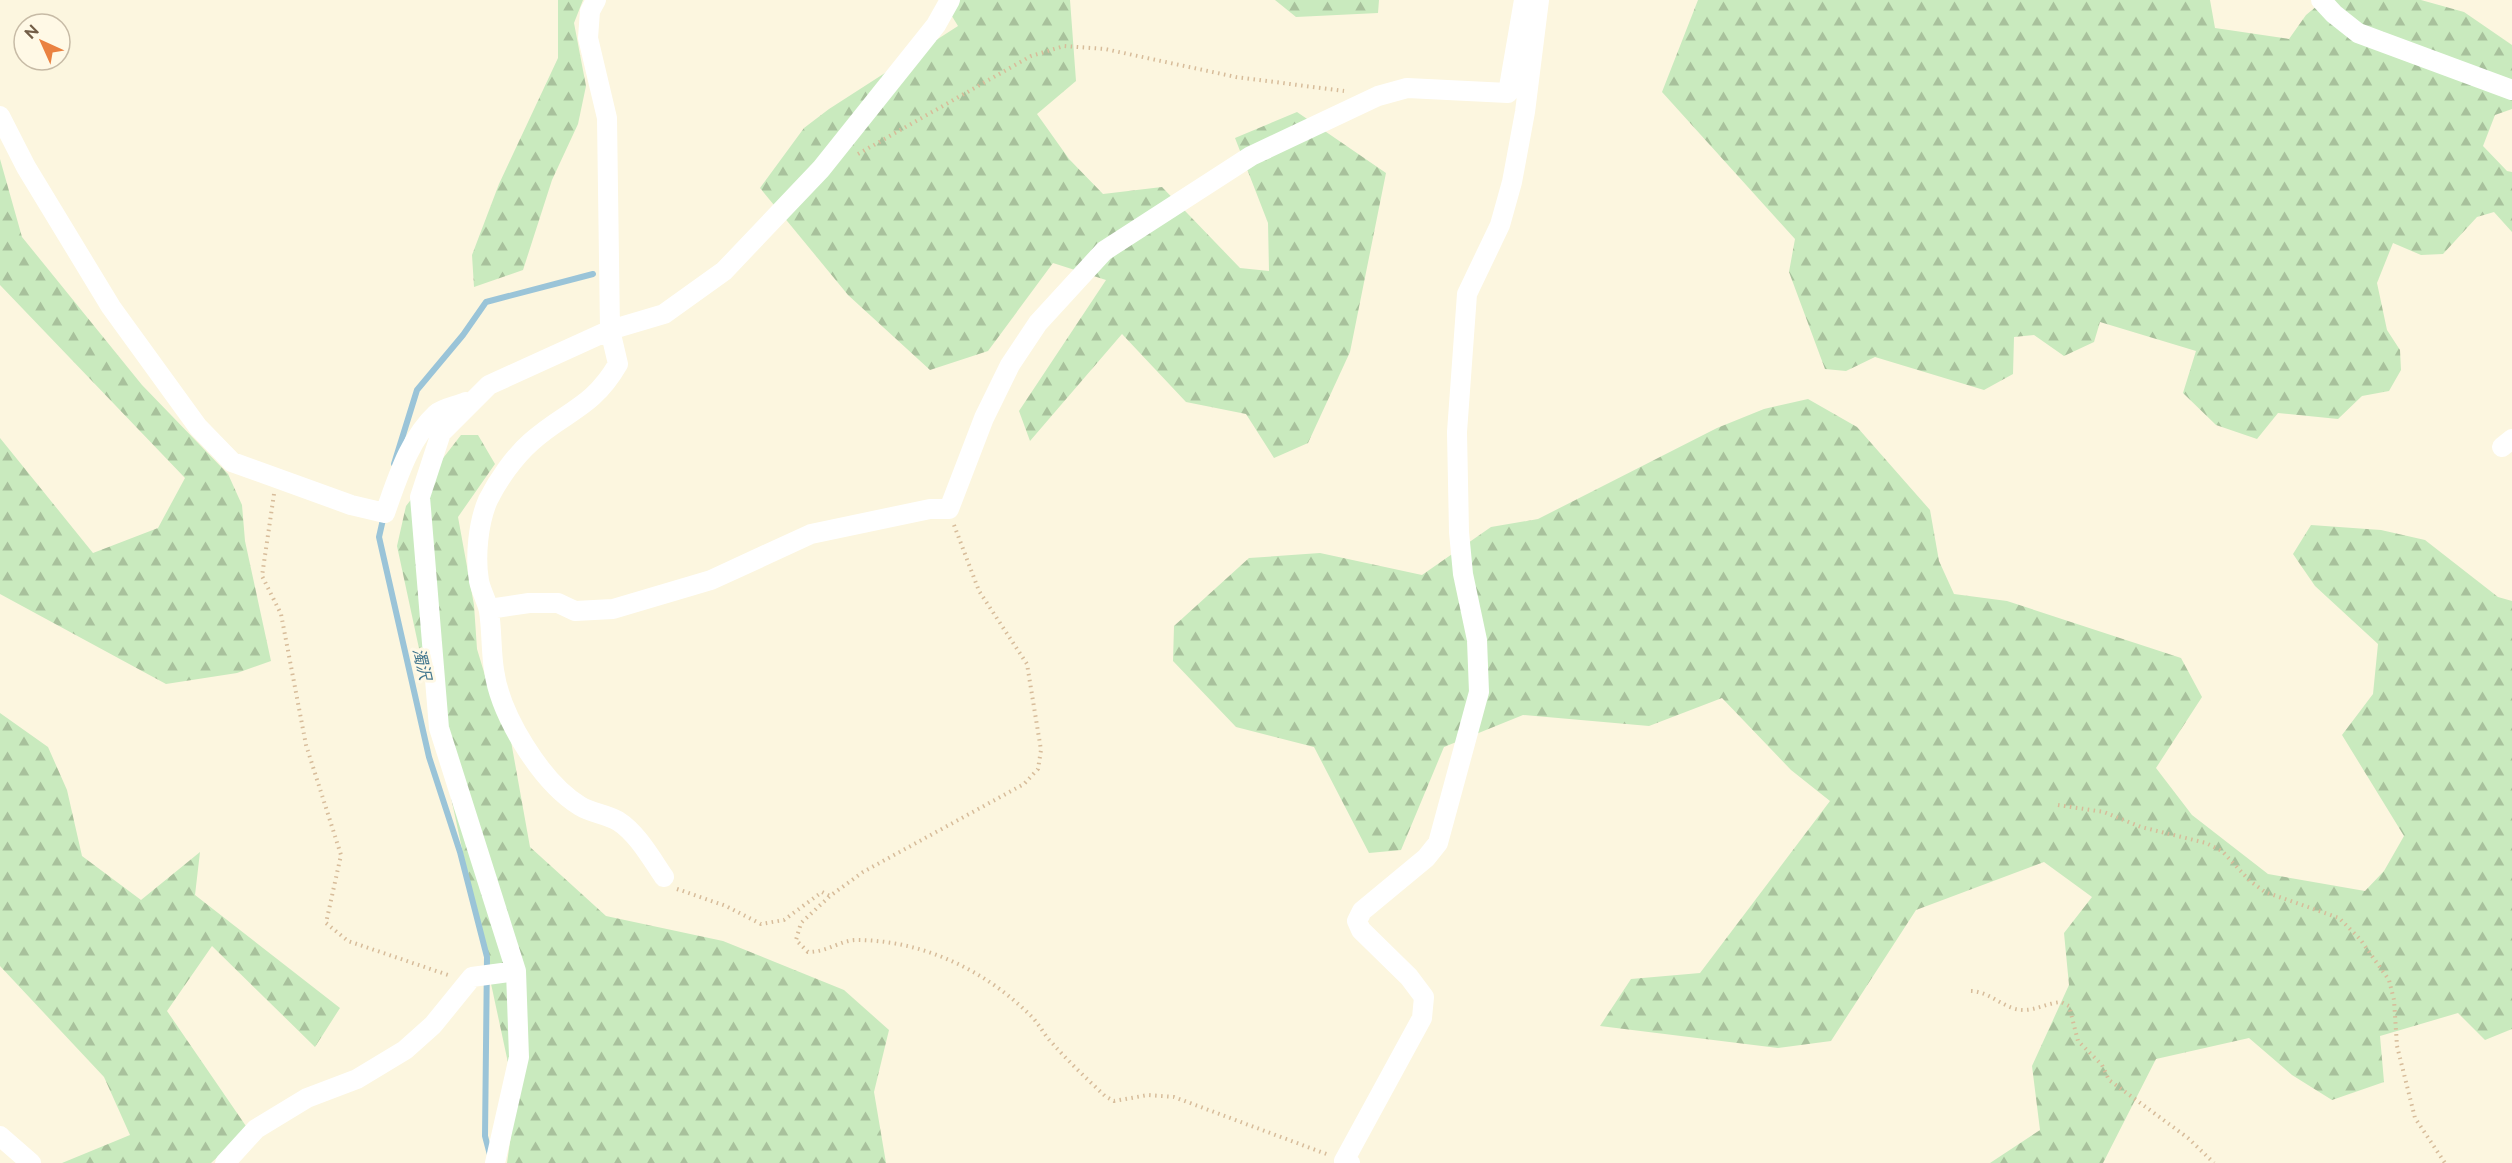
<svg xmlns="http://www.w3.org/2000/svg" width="2512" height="1163" viewBox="0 0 2512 1163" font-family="Raleway,'Noto Sans JP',sans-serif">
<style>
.forest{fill:url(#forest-firs)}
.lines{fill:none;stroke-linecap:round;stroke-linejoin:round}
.stream{stroke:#9ac4d8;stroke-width:6}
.path{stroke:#d7bc9a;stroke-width:4;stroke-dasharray:1.5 4.5;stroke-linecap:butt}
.minor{stroke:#fff;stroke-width:20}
.labels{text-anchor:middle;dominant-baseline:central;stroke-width:6;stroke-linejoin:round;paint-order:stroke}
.water-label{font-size:16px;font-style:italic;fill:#42768e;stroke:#fff9e6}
</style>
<defs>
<pattern id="forest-firs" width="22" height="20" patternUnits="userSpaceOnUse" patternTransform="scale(1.5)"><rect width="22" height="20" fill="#c9eabe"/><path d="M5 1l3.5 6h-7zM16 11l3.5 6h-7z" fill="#a8c19c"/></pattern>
</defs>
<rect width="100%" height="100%" fill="#fcf6df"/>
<path class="forest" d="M558 0H583L574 23 586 86 578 124 552 180 523 270 474 287 472 255 499 184 558 58Z
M942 0H1070L1076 81 1037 114 1069 159 1103 194 1162 187 1240 268 1269 271 1268 223 1235 138 1297 112 1386 173 1350 352 1308 443 1274 458 1246 414 1186 402 1122 334 1030 441 1019 411 1106 280 1053 263 988 351 930 370 848 295 760 188 804 128 829 109 958 26Z
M1275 0H1379L1378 13 1296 17Z
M1698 0H2210L2215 28 2289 39 2306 15 2324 0H2421L2464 12 2512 45V109L2495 115 2483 146 2507 171 2512 172V232L2494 212 2477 217 2443 254 2421 255 2393 243 2377 283 2387 330 2400 350 2401 370 2389 391 2362 396 2338 419 2278 413 2257 439 2216 425 2183 393 2196 351 2100 322 2094 342 2064 356 2034 335 2014 337 2013 374 1984 390 1875 357 1846 371 1825 369 1789 272 1795 239 1662 92Z
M0 159 22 237 142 385 228 474 242 505 245 541 271 661 237 673 166 684 0 594V438L93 553 158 528 185 478 0 285Z
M1808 399 1857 427 1930 510 1939 561 1954 594 2007 601 2181 658 2202 697 2156 768 2192 815 2268 874 2365 891 2384 871 2404 836 2342 735 2373 694 2378 644 2315 586 2293 554 2311 525 2381 530 2425 540 2498 597 2512 601V1029L2485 1040 2458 1013 2380 1036 2384 1082 2332 1100 2292 1075 2249 1038 2156 1059 2103 1163H1990L2040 1130 2032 1066 2069 985 2064 933 2092 897 2044 862 1916 910 1831 1041 1778 1048 1600 1026 1631 979 1700 973 1830 801 1791 770 1722 698 1649 726 1523 715 1444 747 1401 850 1369 853 1314 747 1236 727 1173 661 1174 626 1249 558 1320 553 1422 575 1491 527 1538 519 1717 428 1764 409Z
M461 435H478L495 464 458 517 474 605 477 649 493 702 509 730 530 847 606 916 723 941 844 990 889 1030 874 1092 886 1163H507L516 1100 397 546 406 506Z
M0 713 48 747 67 790 82 856 141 900 200 852 195 895 340 1008 315 1047 212 946 167 1011 248 1129 211 1163H62L130 1135 104 1077 0 966Z"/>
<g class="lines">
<path class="stream" d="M394 464 417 390 463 335 486 302 593 274
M384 515 379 537 429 757 460 852 487 957 485 1136 490 1155"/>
<path class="path" d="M858 154 1031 56 1064 46 1105 49 1236 77 1344 91
M274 494 262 576 281 614 306 745 341 855 326 923 348 941 451 976
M954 525 979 591 1027 664 1041 750 1038 769 1024 784 863 872 830 896 801 923 796 940 808 952C828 952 841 940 856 940 923 940 987 971 1033 1018 1040 1026 1045 1036 1053 1044 1069 1062 1087 1079 1105 1096L1114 1101 1148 1095 1174 1097 1329 1155
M2058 805 2104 812 2141 827 2206 843 2222 851 2250 881 2265 892 2339 918 2360 939 2389 980 2394 1000 2397 1046 2415 1118 2445 1163
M677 889 726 906 761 924 784 920 822 892 830 896
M1971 991C1992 992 2004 1010 2024 1010 2036 1010 2048 1003 2061 1002L2069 1006 2078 1041 2102 1065 2109 1080 2188 1138 2214 1163"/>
<path class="minor" d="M596 0 590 11 588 38 607 118 610 330 618 364C592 409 565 411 531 442 514 457 498 480 488 500 478 523 475 557 479 581 481 591 487 601 489 611 492 631 491 651 494 670 500 715 541 782 580 806 591 813 606 814 618 821 637 833 651 858 664 877
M2321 0 2334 14 2358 33 2512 90
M0 116 26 167 111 307 198 427 232 462 351 505 385 513C397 480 409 439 436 414 443 408 457 406 466 402
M2502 447 2512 439
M489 609 529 603H558L575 611 613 609 711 580 811 534 930 509H949L984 418 1010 365 1038 323 1104 251 1251 156 1378 96 1407 88 1508 93 1524 0
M0 1136 31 1163
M225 1163 256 1129 307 1098 357 1079 405 1050 433 1025 472 977 516 971
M495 1163 519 1057 516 971 439 728 420 497 441 433 489 385 610 330 664 314 724 271 821 169 936 25 950 0
M1350 1163 1344 1161 1422 1018 1424 997 1409 977 1361 930 1357 921 1362 911 1426 858 1438 843 1479 692 1477 640 1463 574 1459 532 1457 432 1467 294 1500 225 1512 182 1525 112 1539 0"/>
</g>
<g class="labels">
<g class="water-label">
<text transform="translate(422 664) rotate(77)">濁沢</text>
</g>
</g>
<g transform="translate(42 42) rotate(315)"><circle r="28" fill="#fff9e6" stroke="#c7bba6" stroke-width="1.5"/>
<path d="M0-4.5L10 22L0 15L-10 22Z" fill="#ea8241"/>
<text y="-9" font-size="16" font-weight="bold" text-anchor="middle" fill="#735e47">N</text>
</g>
</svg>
